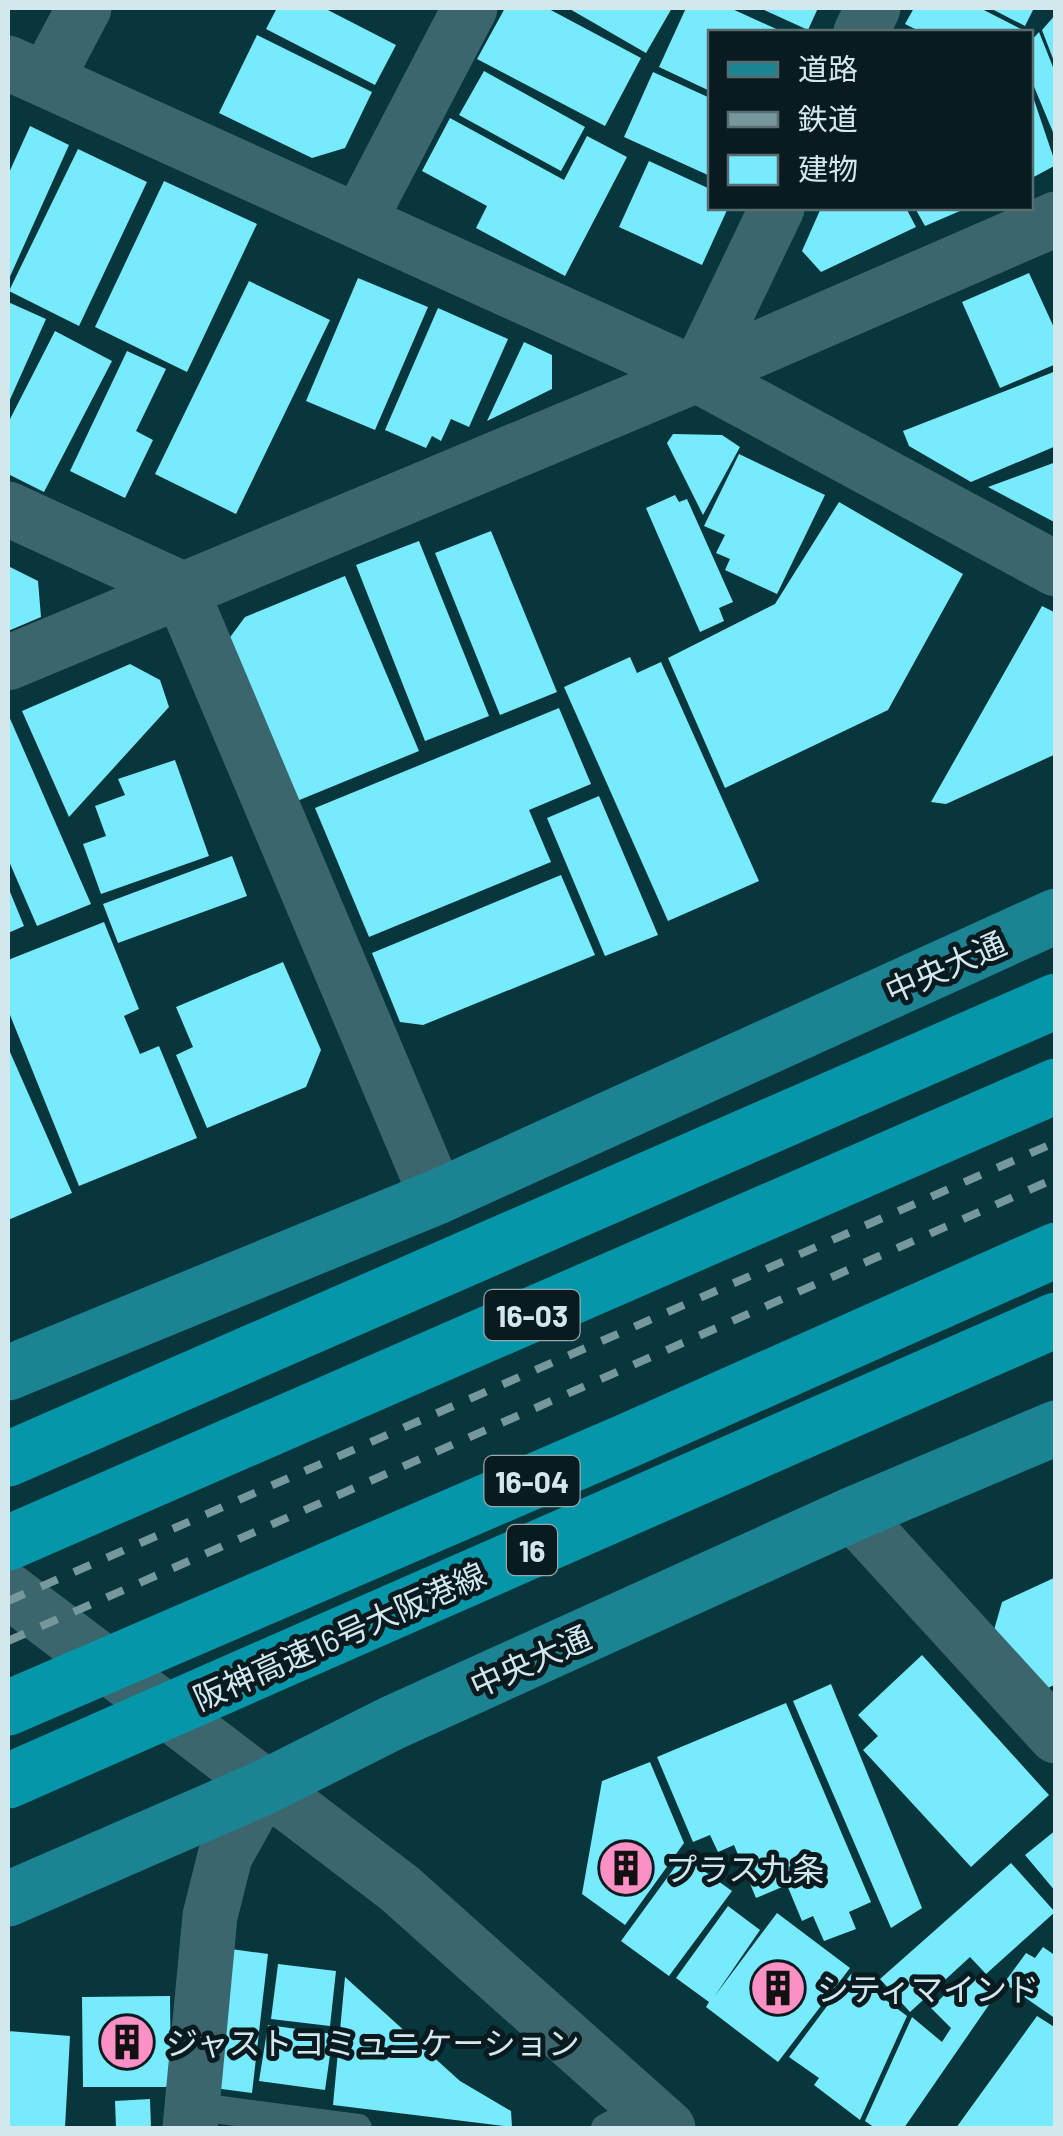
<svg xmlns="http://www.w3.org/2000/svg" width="1063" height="2136" viewBox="0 0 1063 2136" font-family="Barlow,'Noto Sans JP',sans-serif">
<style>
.building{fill:#77eafe}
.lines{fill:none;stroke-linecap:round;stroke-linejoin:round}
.service{stroke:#3c666e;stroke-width:28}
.minor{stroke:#3c666e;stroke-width:55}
.tertiary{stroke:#3c666e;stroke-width:55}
.primary{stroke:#1b8391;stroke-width:55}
.motorway{stroke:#0596a9;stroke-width:55}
.rail{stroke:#76979c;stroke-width:8;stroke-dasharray:18 18;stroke-linecap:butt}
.labels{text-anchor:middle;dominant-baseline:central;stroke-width:10;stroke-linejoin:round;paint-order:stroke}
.shield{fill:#091b1e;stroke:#96aaae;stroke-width:2.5}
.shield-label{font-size:30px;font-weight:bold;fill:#d2e8ec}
.street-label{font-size:32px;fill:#d2e8ec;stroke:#091b1e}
.poi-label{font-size:32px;fill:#d2e8ec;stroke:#091b1e;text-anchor:start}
</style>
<rect width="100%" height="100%" fill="#08363d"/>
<path class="building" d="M277 8H324L396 45 375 85 266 29Z
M505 8H547L641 58 605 126 477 59Z
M568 8H672L646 53Z
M686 8H730L783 32H710V91L659 67Z
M760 8H818L808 30Z
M914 8H980L1023 30 921 32 905 24Z
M990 8H1034L1025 26Z
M1056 14V64H1055L1042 30Z
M1039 32 1055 72V137L1030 77V42Z
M257 35 372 92 345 148 312 158 219 113Z
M484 71 585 127 561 171 459 115Z
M653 72 710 98V176L624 137Z
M1031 91 1056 165 1030 179V91Z
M450 118 564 180 587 136 627 157 565 276 476 228 487 206 422 171Z
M30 126 69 145 8 281V175Z
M78 149 147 182 79 326 9 291Z
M649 161 710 189V208H728L702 265 619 227Z
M164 181 257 224 187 372 95 327Z
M821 208H906L916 227 821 272 802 251Z
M915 208H967L925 226Z
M1029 273 1056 332V364L1000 388 962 302Z
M358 278 428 307 375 430 306 401Z
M249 281 330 320 236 514 155 474Z
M8 302 46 319 8 404Z
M438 308 508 339 469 427 451 419 441 441 432 436 426 448 385 430Z
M55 331 112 361 44 492 8 474V423Z
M524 342 552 355V389L487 421Z
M127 351 166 369 136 431 153 440 125 498 70 471Z
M1056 371V446L971 482 909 446 903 431Z
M673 434 722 435 740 447 703 515 667 443Z
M739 454 825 495 777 594 725 570 730 559 716 553 725 535 704 526Z
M1056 462V523L988 487Z
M675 495 679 502 687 499 733 602 719 608 724 621 700 632 646 508Z
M839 502 963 574 888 710 725 788 668 658 775 604Z
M491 531 557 692 500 715 435 553Z
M419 541 489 716 425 741 356 565Z
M8 566 38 581 41 617 8 631Z
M345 576 419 751 297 801 228 640 245 617Z
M1042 606 1056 613V754L946 804 931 802Z
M630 657 637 673 661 662 759 881 668 921 564 687Z
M130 664 160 680 169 707 69 817 22 711Z
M559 708 591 784 529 810 551 862 369 937 315 808Z
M8 714 91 904 37 926 8 859Z
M175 760 209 856 101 894 83 844 106 836 95 806 125 795 118 779Z
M599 796 658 935 605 956 547 818Z
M232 856 247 896 118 943 103 904Z
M561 875 595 955 423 1025 400 1022 372 953Z
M8 887 24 926 8 933Z
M104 922 139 1009 124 1016 140 1054 159 1046 197 1138 79 1186 8 1010V960Z
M283 962 321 1050 306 1087 207 1128 176 1055 193 1047 176 1007Z
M10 1052 72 1193 8 1220V1053Z
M1056 1577V1684L1046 1689 992 1637 1002 1602Z
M922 1655 1049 1795 971 1867 863 1750 878 1736 858 1715Z
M831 1684 922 1908 891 1928 793 1701Z
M786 1703 871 1902 849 1912 856 1929 824 1941 813 1916 802 1921 787 1885 756 1898 734 1845 718 1852 710 1835 693 1842 657 1757Z
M650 1762 684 1843 625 1925 582 1894 602 1781Z
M1056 1830V1892L1025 1855Z
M683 1856 732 1891 669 1976 621 1941Z
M1011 1863 1055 1912 986 1974 970 1957 910 2012 880 1979Z
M728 1906 760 1930 714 1997 777 1913 850 1968 778 2062 706 2007 709 2002 676 1978Z
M1043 1947 1056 1956V2019L1004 1983 1026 1953 1035 1958Z
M231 1949 268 1954 252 2093 214 2088Z
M278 1964 336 1971 330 2026 271 2019Z
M968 1972 995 1996 904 2128H875L865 2121 912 2017 942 2042 951 2028 931 2008Z
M851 1974 907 2016 860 2120 814 2085 819 2078 789 2057Z
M345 1977 460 2081 511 2111 512 2127 333 2105Z
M170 1996 171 2087H83L82 1997Z
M1037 2016 1056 2028V2124L1052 2128H956Z
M268 2025 333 2034 325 2090 259 2081Z
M8 2031 70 2036 65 2128H8Z
M150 2099 151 2128H116L115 2101Z"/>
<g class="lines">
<path class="service" d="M191 2106 358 2128
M605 2128 642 2108"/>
<path class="minor" d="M8 663 697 375 1056 219
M853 1514 1056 1736
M190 2128 210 1916 225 1856 263 1788"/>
<path class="tertiary" d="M861 32 873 8
M8 63 697 375 1056 569
M46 80 84 8
M359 221 470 8
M697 375 777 208
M8 509 180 588 437 1197
M8 1590 399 1888 668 2128"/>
<path class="primary" d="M8 1373 437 1197 1056 916
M8 1899 263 1788 392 1723 853 1514 1056 1428"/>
<path class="motorway" d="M8 1459 1056 1001
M8 1543 1056 1086
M8 1708 629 1440 1056 1250
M8 1781 1056 1320"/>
<path class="rail" d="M8 1601 1056 1142
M8 1641 1056 1178"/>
</g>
<defs>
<g id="building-disc" transform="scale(2.875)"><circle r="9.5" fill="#fc8fc3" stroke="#091b1e"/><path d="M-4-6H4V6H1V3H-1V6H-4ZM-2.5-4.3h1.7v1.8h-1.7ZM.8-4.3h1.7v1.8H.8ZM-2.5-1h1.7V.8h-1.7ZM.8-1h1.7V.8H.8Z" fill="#111"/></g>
</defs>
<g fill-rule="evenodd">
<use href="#building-disc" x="626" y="1868"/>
<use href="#building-disc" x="778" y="1988"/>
<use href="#building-disc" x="127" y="2042"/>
</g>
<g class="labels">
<g class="shield">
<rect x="484.5" y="1290" width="95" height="50" rx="8"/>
<rect x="484.5" y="1456" width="95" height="50" rx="8"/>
<rect x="507" y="1525" width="50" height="50" rx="8"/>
</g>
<g class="shield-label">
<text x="532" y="1315">16-03</text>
<text x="532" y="1481">16-04</text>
<text x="532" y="1550">16</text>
</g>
<g class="street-label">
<text transform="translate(945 966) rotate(-24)">中央大通</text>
<text transform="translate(339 1635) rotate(-24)">阪神高速16号大阪港線</text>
<text transform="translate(530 1660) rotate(-24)">中央大通</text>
</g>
<g class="poi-label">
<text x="665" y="1868">プラス九条</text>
<text x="817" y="1988">シティマインド</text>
<text x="166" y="2042">ジャストコミュニケーション</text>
</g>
</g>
<rect width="1063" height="2136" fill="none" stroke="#d2e8ec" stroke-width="20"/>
<rect x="708" y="30" width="325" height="180" fill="#091b1e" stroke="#596d70" stroke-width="2.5"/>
<rect x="728" y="62" width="50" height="15" fill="#1b8391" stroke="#596d70" stroke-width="2.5"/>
<text x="798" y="80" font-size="30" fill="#d2e8ec">道路</text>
<rect x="728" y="112" width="50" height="15" fill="#76979c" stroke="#596d70" stroke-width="2.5"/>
<text x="798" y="130" font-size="30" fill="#d2e8ec">鉄道</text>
<rect x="728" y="155" width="50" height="30" fill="#77eafe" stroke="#596d70" stroke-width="2.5"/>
<text x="798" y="180" font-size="30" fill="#d2e8ec">建物</text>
</svg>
